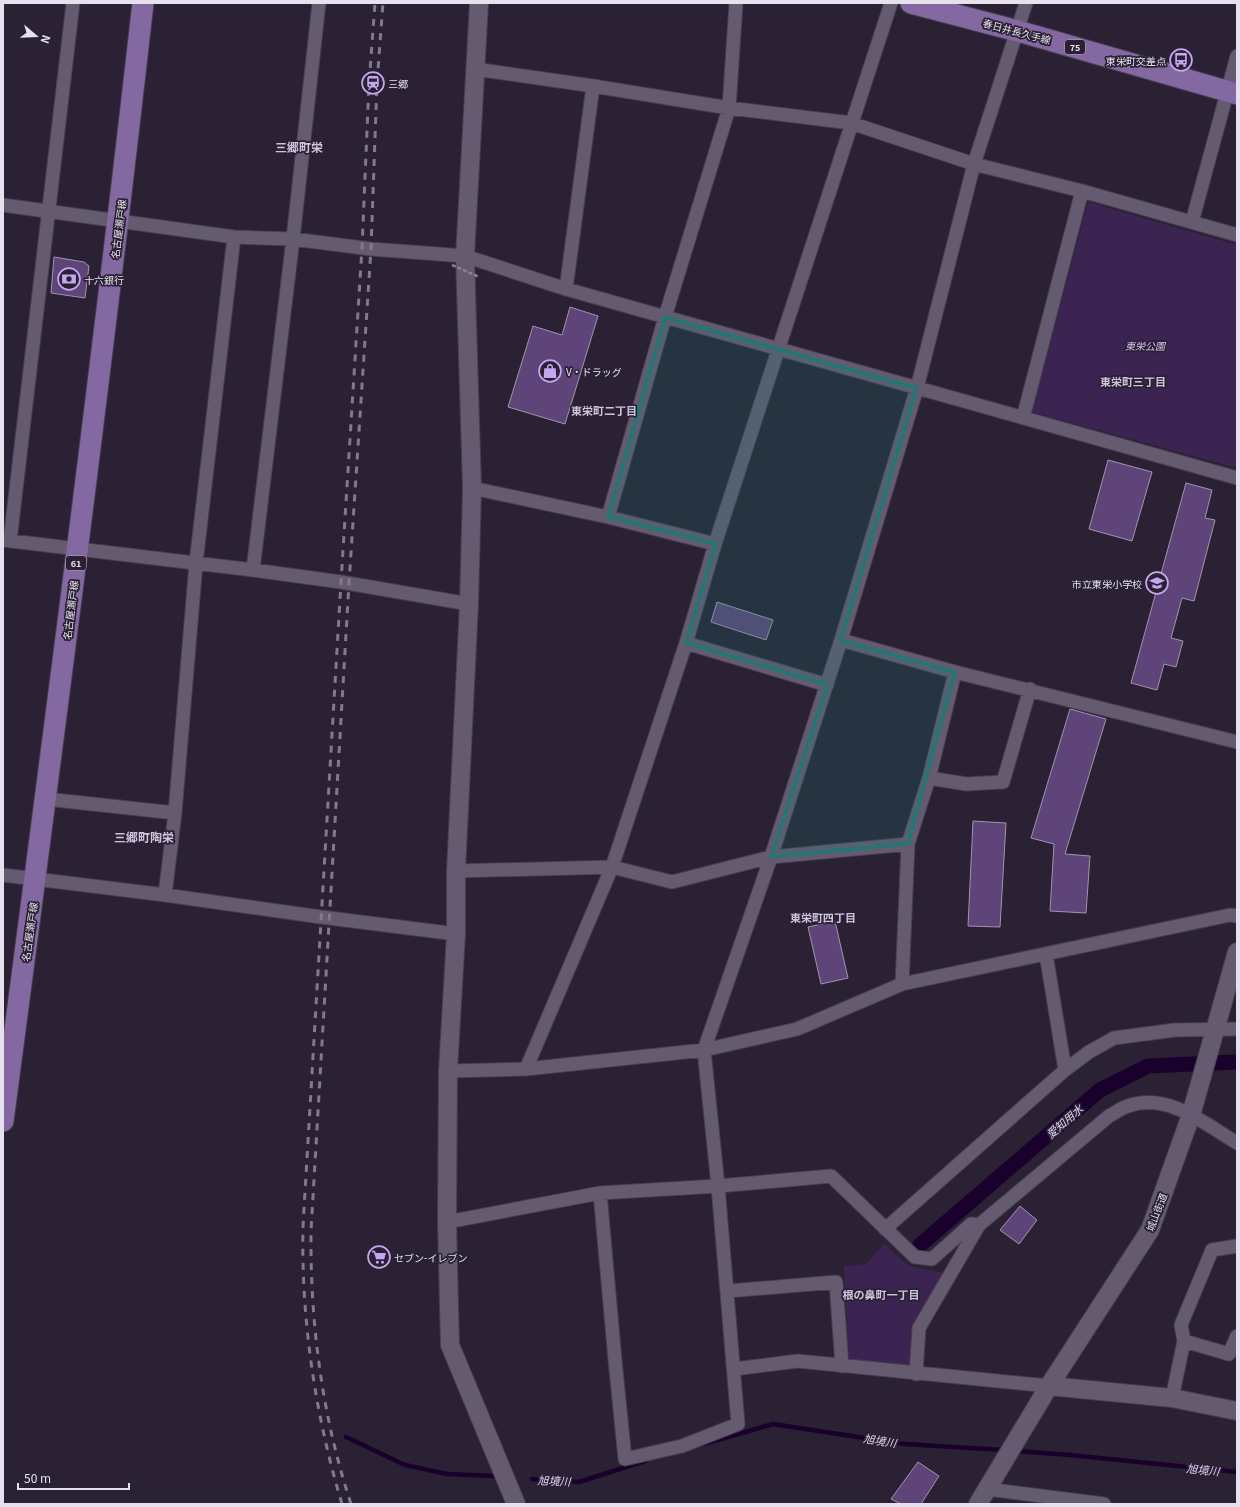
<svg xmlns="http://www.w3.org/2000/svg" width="1240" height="1507" viewBox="0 0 1240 1507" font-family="Georgia,'Noto Sans JP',serif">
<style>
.green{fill:#3b2452}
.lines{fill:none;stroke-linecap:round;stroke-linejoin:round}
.stream{stroke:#19002d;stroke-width:4.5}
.canal{stroke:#19002d;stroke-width:15}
.building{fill:#5e4479;stroke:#a095ad}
.street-casing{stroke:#463e4e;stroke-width:15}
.secondary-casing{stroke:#463e4e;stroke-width:20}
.primary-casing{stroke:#463e4e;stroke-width:23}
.street{stroke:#655b71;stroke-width:13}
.secondary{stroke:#655b71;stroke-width:18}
.primary{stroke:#8468a2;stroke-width:21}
.rail{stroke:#827a8a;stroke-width:3;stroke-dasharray:7 7;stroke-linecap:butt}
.path-bridge{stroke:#898191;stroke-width:2.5;stroke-dasharray:4 2;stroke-linecap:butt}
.marked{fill:#1a7b74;fill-opacity:0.2;stroke:#1a7b74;stroke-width:3;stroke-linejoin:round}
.labels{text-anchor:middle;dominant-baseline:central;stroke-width:3.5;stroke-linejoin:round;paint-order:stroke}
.shield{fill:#2a2134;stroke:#aea7b6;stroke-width:1}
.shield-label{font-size:9px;font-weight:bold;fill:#e7e1ee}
.street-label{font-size:10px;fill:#e7e1ee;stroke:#2a2134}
.poi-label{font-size:10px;fill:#e7e1ee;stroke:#2a2134;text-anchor:start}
.park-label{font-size:10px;font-style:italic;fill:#d8c2f3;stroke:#2a2134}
.neighbourhood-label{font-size:11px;font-weight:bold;fill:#cfc4dd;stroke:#2a2134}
.water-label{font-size:11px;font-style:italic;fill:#e1d2f4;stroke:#2a2134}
.quarter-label{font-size:12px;font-weight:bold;fill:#cfc4dd;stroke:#2a2134}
</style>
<rect width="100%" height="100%" fill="#2a2134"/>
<path class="green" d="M1088 202 1237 245V468L1032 412Z
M884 1244 909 1266 943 1273 917 1321 911 1368 849 1363 844 1266 866 1264Z"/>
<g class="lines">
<path class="stream" d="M346 1437 405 1465 447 1474 495 1476
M704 1444 773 1424 904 1444 1004 1450
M1016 1451 1070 1455 1237 1472
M532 1479 579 1482 645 1461"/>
<path class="canal" d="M920 1245 1100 1090 1148 1066 1237 1062"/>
</g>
<path class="building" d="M54 257 84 262 89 266 85 298 51 293Z
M570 307 598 316 565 424 508 407 533 326 562 335Z
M1108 460 1152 472 1132 541 1089 529Z
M1186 483 1212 490 1205 518 1215 520 1194 601 1182 598 1171 638 1183 641 1176 667 1164 664 1157 690 1131 683Z
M717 602 773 620 766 640 711 622Z
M1070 709 1106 719 1065 854 1090 856 1086 913 1050 911 1054 844 1031 838Z
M973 821 1006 823 1000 927 968 926Z
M835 921 848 978 821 984 808 927Z
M1020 1206 1037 1220 1019 1244 1000 1230Z
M918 1462 939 1476 921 1504H901L891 1499Z"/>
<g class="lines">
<g class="street-casing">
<path id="street" d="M475 69 593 86 729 108 851 123 974 164 1082 191 1237 235
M3 205 234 237 293 239 371 249 465 256 566 289 1237 478
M1192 222 1237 56
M566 289 593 86
M1023 418 1082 191
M472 488 608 517 715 544
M608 517 665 317 729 108 736 3
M3 540 253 570 341 582 469 604
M10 541 73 3
M253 570 293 239 319 3
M841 640 955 672 1237 742
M686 643 827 685
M929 778 966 784 1003 782 1030 689
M46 799 175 813
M456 871 612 867 672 882 771 857 908 844
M3 875 165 895 321 917 456 934
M165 895 175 813 196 563 234 237
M1046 954 1065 1070
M902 984 908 844 929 778 955 672
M526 1069 612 867 686 643 715 544 891 3
M448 1071 526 1069 704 1050 797 1029 902 984 1230 915 1237 916
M600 1193 615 1360 625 1459 682 1446 738 1424 718 1186 704 1050 771 857 841 640 917 388 974 164 1026 3
M447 1222 600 1193 718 1186 831 1176 915 1257 932 1259 971 1224 979 1225 1109 1116C1115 1113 1121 1108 1128 1106 1168 1092 1205 1124 1237 1143
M885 1229 1065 1070 1089 1052 1114 1038 1175 1030 1237 1029
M728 1291 836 1282 842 1366
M1184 1341 1229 1354 1237 1336
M734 1369 798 1361 1049 1386
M916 1374 919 1328 979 1225
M1172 1398 1184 1341 1181 1325 1212 1250 1237 1246
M987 1489 1104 1504"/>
</g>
<g class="secondary-casing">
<path id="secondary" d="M479 3 465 256 472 488 469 604 456 871V934L448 1071 447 1222 450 1345 516 1504
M1049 1386 1172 1398 1237 1411
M978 1504 1049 1386 1150 1230 1191 1115 1237 952"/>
</g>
<g class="primary-casing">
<path id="primary" d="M911 3 1018 31 1237 94
M3 1121C52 749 101 376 143 3"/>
</g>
<use href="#street" class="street"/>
<use href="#secondary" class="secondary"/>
<use href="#primary" class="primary"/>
<path class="rail" d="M342 1504C315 1414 301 1320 303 1226L341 582 362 248 369 84 375 3
M351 1504C322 1416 310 1323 311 1231L349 583 371 249 377 83 383 3"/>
<path class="path-bridge" d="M452 265 479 277"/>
</g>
<path class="marked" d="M665 317 917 388 841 640 955 672 908 844 771 857 827 685 686 643 715 544 608 517Z"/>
<defs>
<g id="bus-ring" transform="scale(1.15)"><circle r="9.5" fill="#2a2134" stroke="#c8a6ef" stroke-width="1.5"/><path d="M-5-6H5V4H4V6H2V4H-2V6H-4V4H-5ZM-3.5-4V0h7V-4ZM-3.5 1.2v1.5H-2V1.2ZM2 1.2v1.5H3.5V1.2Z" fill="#c8a6ef"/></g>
<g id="station-ring" transform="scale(1.15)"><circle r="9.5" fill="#2a2134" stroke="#c8a6ef" stroke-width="1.5"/><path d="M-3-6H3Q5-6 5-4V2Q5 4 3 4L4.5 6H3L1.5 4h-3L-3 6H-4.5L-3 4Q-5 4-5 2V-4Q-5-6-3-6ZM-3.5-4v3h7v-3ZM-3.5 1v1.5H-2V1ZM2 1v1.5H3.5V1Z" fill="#c8a6ef"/></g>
<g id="bank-ring" transform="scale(1.15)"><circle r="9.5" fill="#2a2134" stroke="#c8a6ef" stroke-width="1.5"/><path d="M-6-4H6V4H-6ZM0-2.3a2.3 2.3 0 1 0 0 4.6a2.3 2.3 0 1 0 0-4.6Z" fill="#c8a6ef"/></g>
<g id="shop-ring" transform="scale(1.15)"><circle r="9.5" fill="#2a2134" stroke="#c8a6ef" stroke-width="1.5"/><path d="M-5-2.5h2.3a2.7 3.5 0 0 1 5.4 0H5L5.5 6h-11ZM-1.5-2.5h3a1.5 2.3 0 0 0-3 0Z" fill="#c8a6ef"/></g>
<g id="school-ring" transform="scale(1.15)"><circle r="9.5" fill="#2a2134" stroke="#c8a6ef" stroke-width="1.5"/><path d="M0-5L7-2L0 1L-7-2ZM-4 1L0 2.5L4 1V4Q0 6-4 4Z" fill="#c8a6ef"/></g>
<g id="supermarket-ring" transform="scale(1.15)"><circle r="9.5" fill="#2a2134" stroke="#c8a6ef" stroke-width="1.5"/><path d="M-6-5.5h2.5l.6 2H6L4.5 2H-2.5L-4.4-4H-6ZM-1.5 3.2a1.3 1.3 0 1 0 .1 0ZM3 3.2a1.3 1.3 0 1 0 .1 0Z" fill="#c8a6ef"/></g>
</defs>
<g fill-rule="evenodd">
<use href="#bus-ring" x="1181" y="60"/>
<use href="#station-ring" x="373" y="83"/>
<use href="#bank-ring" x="69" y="279"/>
<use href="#shop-ring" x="550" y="371"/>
<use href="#school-ring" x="1157" y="583"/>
<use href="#supermarket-ring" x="379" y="1257"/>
</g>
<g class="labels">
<g class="shield">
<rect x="1065" y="40" width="20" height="14" rx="3"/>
<rect x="66" y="556" width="20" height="14" rx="3"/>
</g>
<g class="shield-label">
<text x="1075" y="47">75</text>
<text x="76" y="563">61</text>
</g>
<g class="street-label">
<text transform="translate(1017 31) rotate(15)">春日井長久手線</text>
<text transform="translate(118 229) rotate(-83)">名古屋瀬戸線</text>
<text transform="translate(70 610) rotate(-83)">名古屋瀬戸線</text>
<text transform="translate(29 932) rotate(-82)">名古屋瀬戸線</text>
<text transform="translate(1156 1212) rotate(-69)">城山街道</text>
</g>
<g class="poi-label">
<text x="1166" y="60" text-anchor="end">東栄町交差点</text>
<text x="388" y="83">三郷</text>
<text x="84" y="279">十六銀行</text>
<text x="566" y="371">V・ドラッグ</text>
<text x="1142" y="583" text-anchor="end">市立東栄小学校</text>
<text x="394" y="1257">セブン-イレブン</text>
</g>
<g class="park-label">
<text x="1145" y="345">東栄公園</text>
</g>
<g class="neighbourhood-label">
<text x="1133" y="381">東栄町三丁目</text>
<text x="604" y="410">東栄町二丁目</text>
<text x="823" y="917">東栄町四丁目</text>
<text x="881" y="1294">根の鼻町一丁目</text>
</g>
<g class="water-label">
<text transform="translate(1064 1121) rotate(-41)">愛知用水</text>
<text transform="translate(880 1440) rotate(9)">旭境川</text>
<text transform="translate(1203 1469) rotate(6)">旭境川</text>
<text transform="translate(554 1480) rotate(3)">旭境川</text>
</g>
<g class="quarter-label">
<text x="299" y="146">三郷町栄</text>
<text x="144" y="836">三郷町陶栄</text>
</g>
</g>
<rect width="1240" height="1507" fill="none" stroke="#e7e1ee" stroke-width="8"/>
<g transform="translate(36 36) rotate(109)" stroke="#2a2134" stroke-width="3" paint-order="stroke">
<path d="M0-3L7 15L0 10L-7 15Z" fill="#e7e1ee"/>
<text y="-6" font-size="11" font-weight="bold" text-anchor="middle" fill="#e7e1ee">N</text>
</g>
<path d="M18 1483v6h111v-6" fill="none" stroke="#e7e1ee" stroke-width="2"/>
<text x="24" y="1483" font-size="12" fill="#e7e1ee" stroke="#2a2134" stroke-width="3" paint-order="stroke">50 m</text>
</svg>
